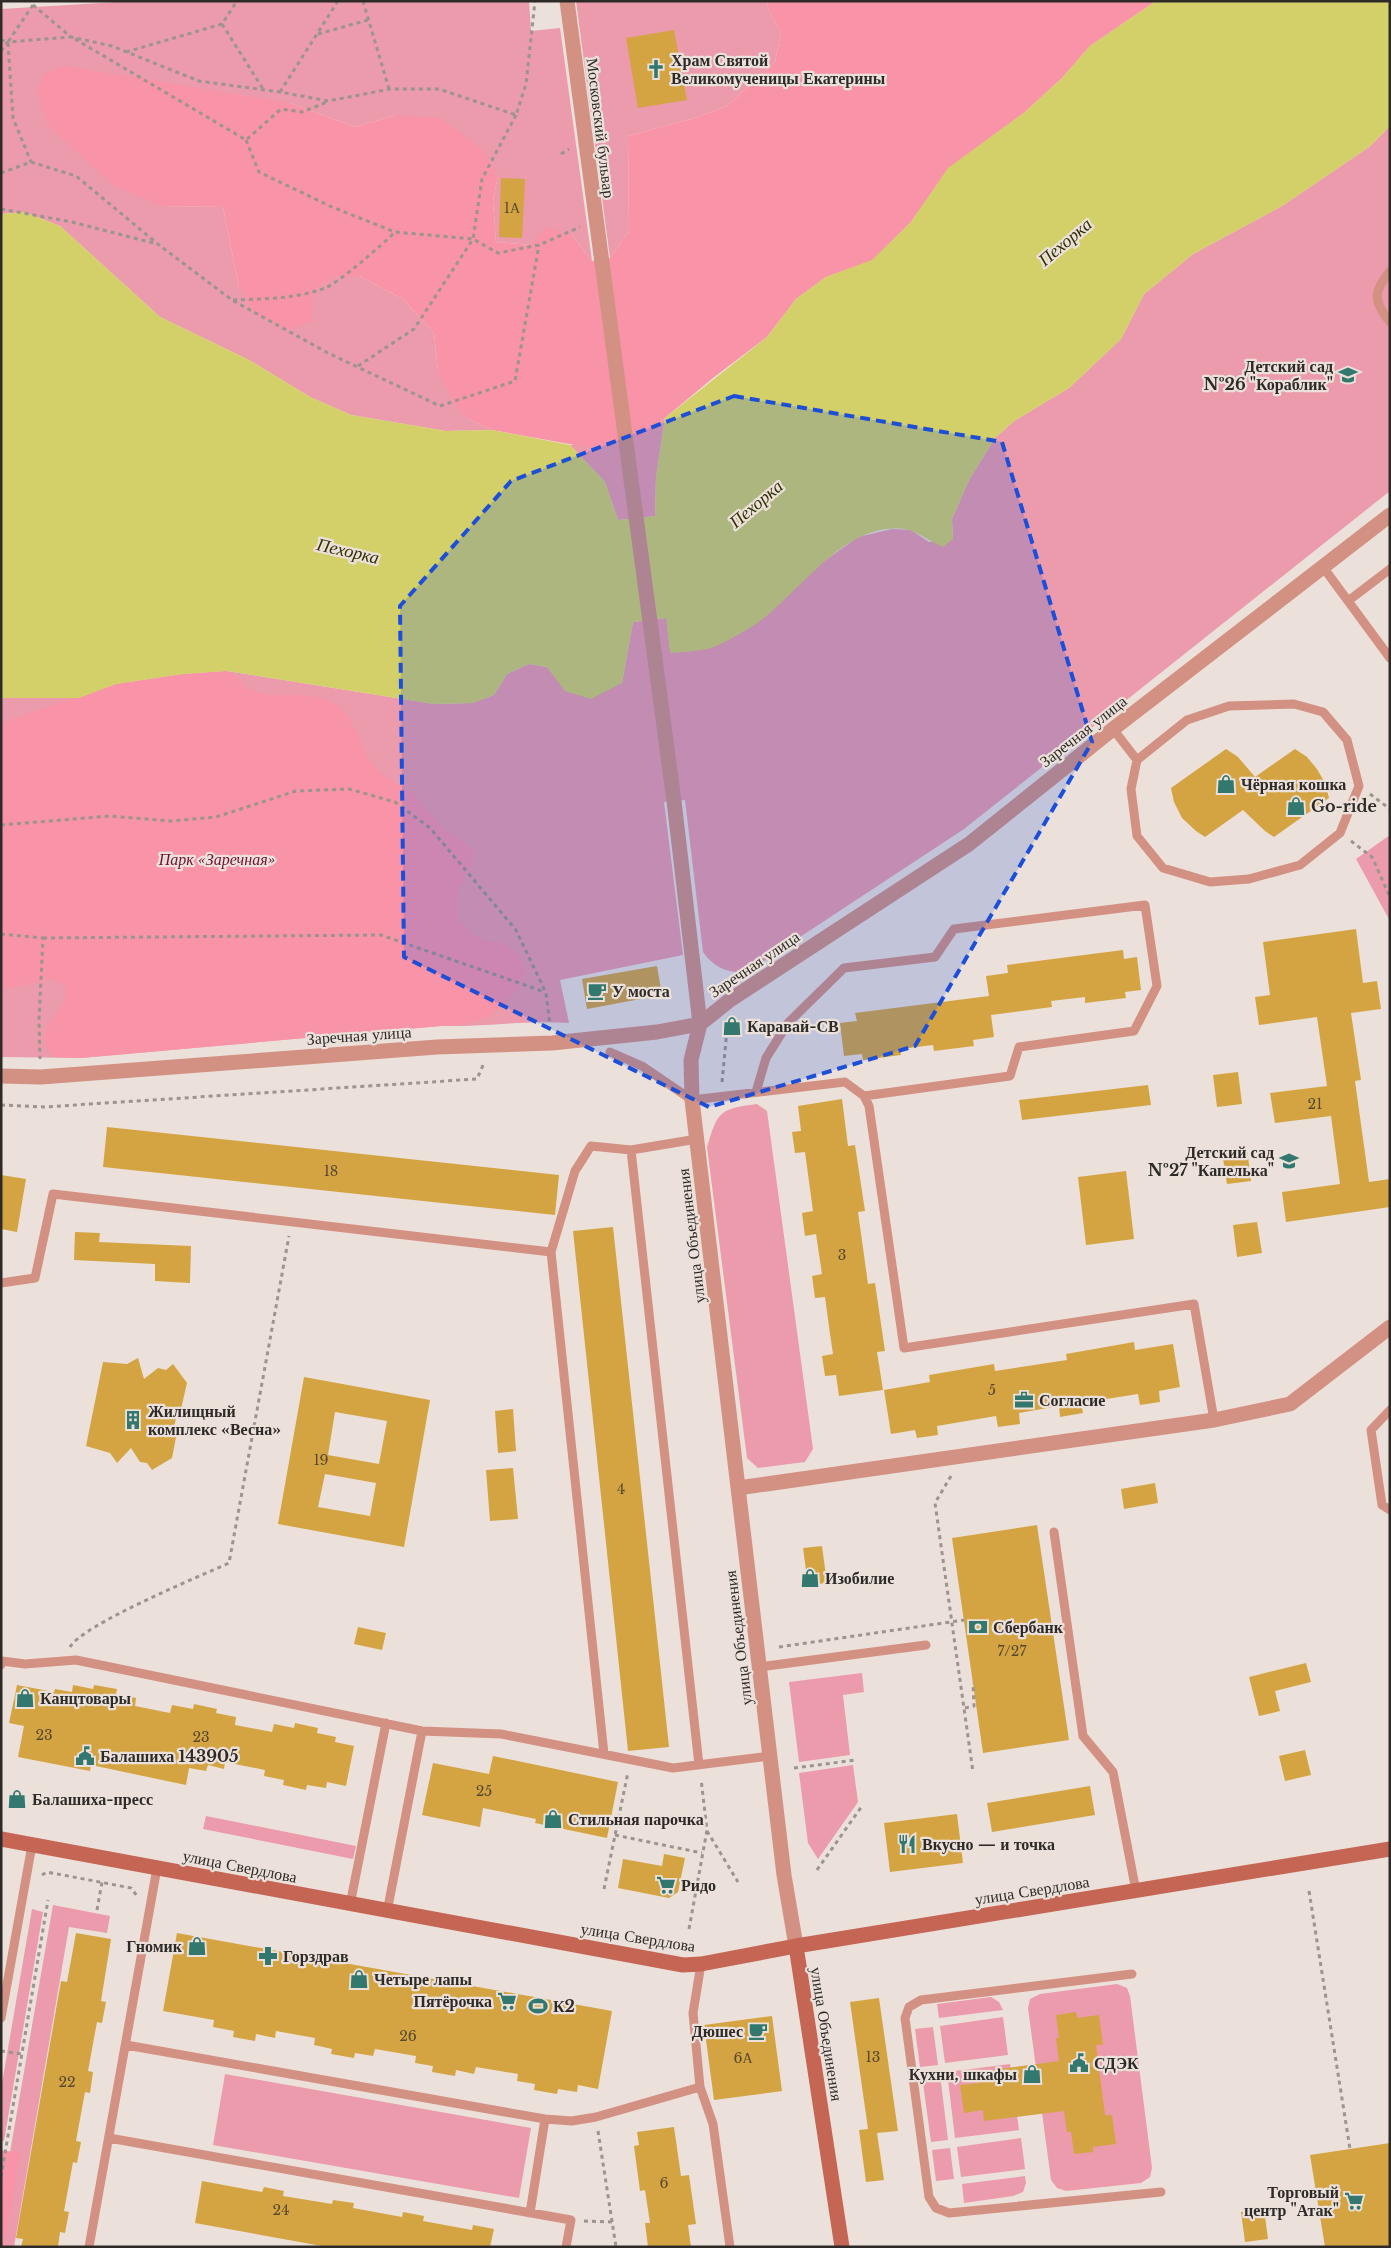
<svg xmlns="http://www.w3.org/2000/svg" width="1391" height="2248" viewBox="0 0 1391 2248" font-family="'Libre Baskerville',serif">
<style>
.green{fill:#eb9bab}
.forest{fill:#f993a8}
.water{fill:#d3d06a}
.building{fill:#d4a443;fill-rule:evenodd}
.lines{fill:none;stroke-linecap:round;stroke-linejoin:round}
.path{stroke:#9b948f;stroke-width:3;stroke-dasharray:4 4;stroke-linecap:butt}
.lane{stroke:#d39183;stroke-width:9}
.street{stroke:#d39183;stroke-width:15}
.secondary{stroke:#c56554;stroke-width:15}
.marked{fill:#1d4ed8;fill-opacity:0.2;stroke:#1d4ed8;stroke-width:4;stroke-dasharray:10 6;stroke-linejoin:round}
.labels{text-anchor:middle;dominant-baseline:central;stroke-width:4.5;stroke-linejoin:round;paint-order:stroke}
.number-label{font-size:14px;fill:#57482e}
.poi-label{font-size:16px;font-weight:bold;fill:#2d2a27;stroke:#ebe1da;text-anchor:start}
.street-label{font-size:16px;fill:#2d2a27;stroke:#ebe1da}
.park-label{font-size:16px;font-style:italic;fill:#6d1331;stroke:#ebe1da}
.water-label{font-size:18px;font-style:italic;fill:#323103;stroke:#ebe1da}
</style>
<rect width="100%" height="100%" fill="#ebe1da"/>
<path class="green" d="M134 1H529L531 31 560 28 592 261 572 235 531 245 496 242 493 201 498 175 396 115 355 127 290 103 162 206 223 207 239 287 313 291 335 276H359L403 299 434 333 438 371 468 419 492 430 446 431 351 415 310 397 249 360 160 317 60 226 24 212 1 214V9Z
M576 1H768L767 7 781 33 775 62 727 106 698 117 628 136 629 231 610 258Z
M1390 126V491L964 829 747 972C729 974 713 967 703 952L685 800 664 802 683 955 560 980 569 1023C525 1020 484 1027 441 1026L81 1058 1 1057V698H79L116 684 183 674 227 671 434 704 472 703 494 695 507 674 529 664 547 667 566 691 622 683 633 622 666 618 826 560 858 537 892 529 911 530 929 542 953 539 952 519 969 480 995 438 1014 421 1069 388 1121 339 1144 294 1193 254 1282 206 1369 147Z
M665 418 656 477 655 516 618 520 605 482 570 445H612L642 437Z
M1390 835V921L1356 859Z
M757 1104 767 1111 813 1449 805 1462 758 1468 747 1458 707 1147C718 1111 719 1109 757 1104Z
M862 1673 864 1692 843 1695 850 1755 799 1762 789 1682Z
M853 1765 858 1802 818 1859 808 1843 799 1773Z
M206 1816 356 1846 353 1859 203 1829Z
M53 1905 110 1916 107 1933 69 1927 14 2247H1V2204Z
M32 1909 43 1912 4 2141H1V2089Z
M1117 1984 1127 1988 1130 1996 1152 2168 1150 2177 1141 2183 1066 2191 1057 2188 1051 2180 1028 2008 1030 1999 1040 1994Z
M991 1997 999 2002 1003 2010 939 2018 937 2004Z
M1003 2017 1008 2055 945 2063 940 2026Z
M933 2027 938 2065 920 2067 915 2029Z
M1010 2064 1019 2130 955 2138 947 2072Z
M225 2074 531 2128 519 2198 213 2145Z
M940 2074 948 2140 931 2142 922 2076Z
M1021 2138 1025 2169 961 2177 957 2147Z
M950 2148 954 2179 936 2181 932 2150Z
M1025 2176 1026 2183 1023 2192 1013 2196 964 2203 962 2184Z"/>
<path class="forest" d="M768 1H1156L1090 46 1061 79 1025 112 949 168 911 222 872 261 826 277 796 299 767 337 713 378 642 437 612 445 586 447 492 430 468 419 455 404 438 371 434 333 403 299 359 276 335 277 313 291 312 321 288 330 257 315 239 287 223 207 162 206 114 185 48 126 37 91 45 73 66 66 290 103 355 127 396 115 440 118 483 150 498 175 493 201 496 242 531 245 546 227 572 235 592 261 610 258 629 231 628 136 698 117 727 106 775 62 781 33 767 7Z
M227 671C235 677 243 686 251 690 278 702 312 687 336 705 358 721 360 754 379 772 389 781 403 786 414 795 427 807 436 823 450 834 458 839 469 843 472 853 476 871 446 894 459 918 464 927 474 937 484 940 491 943 499 941 506 945 516 950 521 962 525 972 511 1009 480 1027 441 1026L81 1058 54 1057C23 1026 76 1014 64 984L51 979 1 990V723L116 684 183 674Z
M1 2150 20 2153 4 2247H1Z"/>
<path class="water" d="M1156 1H1390V126L1369 147 1282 206 1193 254 1144 294 1121 339 1069 388 1014 421 995 438 969 480 952 519 953 539 943 547C933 543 917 532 909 530 846 517 800 594 756 624 745 631 720 646 708 649 696 651 683 652 670 653L666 618 633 622 622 683 591 699 565 691 547 667 529 664 507 674 494 695 473 703 434 704 227 671 183 674 116 684 79 698H1V214L24 212 60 226 160 317 249 360 310 397 351 415 446 431 492 430 570 445 605 482 618 520 655 516 656 477 665 418 767 337 796 299 826 277 872 260 911 222 948 168 1025 112 1061 79 1090 46Z"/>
<path class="building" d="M674 30 687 100 638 108 626 38Z
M501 178 525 179 522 238 499 237Z
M1226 749 1238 757 1255 777 1295 749 1307 757 1317 769 1325 783 1329 798 1274 837 1265 831 1243 810 1205 837 1196 831 1182 818 1174 802 1171 788Z
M1356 929 1363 983 1377 981 1381 1009 1351 1013 1361 1080 1355 1081 1369 1182 1390 1179V1207L1286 1222 1282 1192 1340 1184 1331 1116 1275 1123 1270 1093 1327 1086 1317 1017 1259 1025 1255 997 1270 995 1263 942Z
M1123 950 1124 959 1137 957 1141 990 1125 992 1126 998 1085 1003V997L1051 1001 1052 1007 991 1015 994 1037 973 1040 974 1046 934 1051 933 1045 900 1049 901 1055 863 1060 862 1054 844 1056 840 1023 857 1021 855 1013 989 996 986 976 1008 973 1007 965Z
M657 966 662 995 587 1009 582 979Z
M1238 1072 1242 1104 1217 1107 1213 1075Z
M1148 1085 1151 1105 1022 1120 1019 1100Z
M842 1099 848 1146 855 1145 865 1211 858 1212 868 1284 875 1283 885 1351 877 1352 883 1390 839 1396 836 1375 825 1376 822 1356 833 1354 830 1334 825 1297 815 1298 812 1276 822 1274 816 1234 805 1236 802 1213 813 1211 805 1152 795 1153 792 1132 801 1131 798 1106Z
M107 1127 559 1175 555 1215 103 1167Z
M1247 1149 1251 1181 1227 1184 1222 1152Z
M1126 1171 1134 1239 1086 1245 1078 1177Z
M1 1175 26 1179 17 1232 1 1229Z
M1257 1222 1262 1253 1237 1257 1233 1225Z
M613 1227 669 1747 628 1751 573 1231Z
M75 1232 100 1233 99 1242 191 1246 190 1283 155 1281V1264L74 1260Z
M1134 1342 1135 1350 1173 1344 1180 1387 1159 1391 1160 1402 1140 1405 1138 1394 1081 1403 1083 1413 1060 1417 1059 1406 1019 1413 1020 1424 998 1427 996 1416 937 1426 938 1435 917 1438 915 1430 891 1434 884 1390 930 1382 929 1375 994 1364 995 1371 1067 1360 1066 1354Z
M138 1358 144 1379 158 1368 166 1370 173 1364 187 1383 181 1409 177 1412 174 1428 177 1432 172 1458 152 1470 147 1463 140 1462 131 1448 117 1463 110 1453 86 1446 103 1362 127 1364Z
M304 1377 430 1400 404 1547 278 1524ZM335 1412 387 1421 379 1464 328 1455ZM325 1474 376 1483 370 1516 318 1507Z
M513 1409 516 1451 498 1453 495 1411Z
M513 1468 518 1519 490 1521 486 1470Z
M1155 1483 1158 1503 1124 1509 1121 1489Z
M1037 1525 1069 1740 983 1753 952 1538Z
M822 1546 827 1583 808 1585 803 1548Z
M358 1627 386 1633 382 1650 354 1644Z
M1306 1663 1311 1682 1275 1691 1280 1711 1259 1716 1249 1677Z
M17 1685 54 1692 55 1689 72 1692 73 1685 93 1689 94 1685 117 1689 116 1694 136 1698 135 1706 170 1713 172 1705 193 1709 194 1704 217 1709 216 1713 236 1717 235 1725 272 1732 274 1724 294 1728 295 1723 318 1728 317 1733 336 1737 335 1742 354 1746 346 1786 327 1782 326 1788 307 1785 306 1790 283 1785 284 1780 264 1776 265 1770 225 1762 224 1769 208 1765 206 1771 189 1768 186 1785 91 1765 90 1771 18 1757 24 1726 9 1723Z
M1305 1750 1311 1775 1285 1781 1279 1756Z
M493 1756 618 1782 607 1838 535 1823 536 1819 483 1808 480 1827 422 1815 433 1763 489 1774Z
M1090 1786 1095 1815 992 1832 987 1803Z
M957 1814 963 1863 890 1872 884 1823Z
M664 1854 685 1858 678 1892 669 1898 618 1888 623 1859 662 1866Z
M76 1933 111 1939 101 2001 106 2002 102 2023 97 2022 88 2071 93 2072 90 2093 85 2092 76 2141 81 2142 77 2163 73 2162 64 2211 69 2212 65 2233 60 2232 58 2247H21L23 2239 16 2238 61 1981 67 1982Z
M177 1933 612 2011 598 2089 578 2085 577 2092 558 2089 557 2094 534 2090 535 2084 517 2081 518 2074 476 2067 474 2074 456 2070 455 2076 432 2072 433 2066 415 2063 416 2056 375 2049 373 2056 355 2053 354 2058 331 2054 332 2049 314 2045 315 2038 276 2031 275 2038 256 2034 255 2041 233 2037 234 2031 213 2027 214 2020 163 2011Z
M879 1998 898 2131 877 2133 884 2180 866 2182 859 2130 868 2129 850 2002Z
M1076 2012 1077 2018 1099 2015 1103 2045H1096L1105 2115H1112L1116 2144 1093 2147V2152L1074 2154 1071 2132H1067L1064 2111 984 2121 983 2110 964 2113 960 2085 979 2083 978 2072 1059 2061 1056 2038H1059L1056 2015Z
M772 2016 782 2091 714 2100 704 2025Z
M674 2127 681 2176 689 2175 696 2224 688 2225 691 2247H648L645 2223H650L645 2190 640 2191 634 2146 639 2145 637 2132Z
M1390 2143V2247H1325L1310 2155Z
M202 2181 262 2192 264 2187 284 2191 283 2196 332 2204 333 2200 354 2203 353 2208 402 2217 403 2212 424 2216 423 2221 472 2230 473 2225 494 2229 490 2247H327L195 2223Z
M1264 2209 1268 2239 1245 2242 1241 2212Z"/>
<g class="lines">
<path class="path" d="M363 1 389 89
M33 5 71 37 112 46 199 81 280 92 328 101 390 89H439L516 115 526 84 535 1
M222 24 263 89
M318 34 368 20
M75 39 246 140 281 109 302 112 327 102
M1 40 8 42 33 5V1
M8 43 13 118 31 162
M1 51 8 42 70 37
M126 52 222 24 237 1
M280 92 338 1
M246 140 259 172 332 207 395 232 473 239 498 253 539 245 580 227
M561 154 569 149
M1 173 31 162 76 176 159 245 232 300 328 353 440 406 515 381 539 245
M1 209 72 222 157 244
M233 300C263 299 296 299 325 288 340 282 383 244 395 232
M358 366 414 329 473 239 482 179 516 115
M1370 794 1390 809
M1 825 110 816 170 821 216 817 296 791 349 789 395 802 430 828 516 930 546 993 550 1025
M1351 841 1372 857 1390 897
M1 934 43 938 39 1020 40 1059
M43 938 381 935 545 992
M722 1082 727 1030
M1 1105 44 1107 477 1079 484 1063
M951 1476 935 1503 973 1772
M70 1647C82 1625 200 1576 229 1563L289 1236
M779 1647 964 1620
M965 1708 974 1706 973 1683
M794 1768 856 1760
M707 1831 738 1882
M615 1835 702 1853
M817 1870 862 1806
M42 1875 47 1872 131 1888 137 1896
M604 1889 628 1772
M1309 1891 1350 2149
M97 1910 102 1882
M689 1929 707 1830 701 1779
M1 2051 22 2054
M598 2131 616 2247
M1 2177 48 1900
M584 2221 612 2222"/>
<path class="lane" d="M1390 271C1373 292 1373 301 1390 322
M1323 567 1390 658
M1348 601 1390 569
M1294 704 1323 712 1347 740 1359 786 1340 833 1300 865 1249 879 1210 882 1163 868 1137 836 1131 789 1137 760 1187 720 1229 706Z
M1113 729 1137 760
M610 1052 642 1066 692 1100 845 1082 864 1096 869 1106 904 1348 1194 1304 1214 1420
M756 1092 766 1058 788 1023 844 968 935 957 954 929 1145 905 1157 986 1134 1031 1019 1047 1010 1076 864 1096
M631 1150 699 1765
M551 1252 604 1754
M1 1283 35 1278 53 1194 551 1252 575 1171 591 1146 631 1150 697 1139
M1390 1410 1371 1430 1382 1505 1390 1510
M1054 1532 1083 1736 1113 1772 1136 1891
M1 1665 2 1661 25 1664 76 1660 422 1731 501 1734 673 1768 770 1756
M759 1667 926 1645
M350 1905 386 1723
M387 1912 422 1731
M701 1964 693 2013 700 2087 713 2124 730 2247
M1132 1974 921 2000 909 2007 905 2018 929 2197 936 2208 949 2213 1161 2192
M1 2018 32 1845
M126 2045 545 2119 572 2121 596 2117 700 2087
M109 2138 571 2220 566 2247
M530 2213 545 2119
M89 2247 157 1868"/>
<path class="street" d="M567 1 674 801 700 1024 691 1060 692 1100 784 1875 796 1946
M1 1076 41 1077 437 1047 552 1043 657 1032 700 1024 730 1000 969 844 1113 729 1390 515
M738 1488 1214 1420 1290 1404 1390 1327"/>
<path class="secondary" d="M1 1839 683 1965 701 1964 796 1946 1390 1849
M796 1946 842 2247"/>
</g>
<path class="marked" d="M734 396 1002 442 1092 742 915 1046 709 1107 404 957 400 606 511 481Z"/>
<defs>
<g id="church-bare" transform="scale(1.5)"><path d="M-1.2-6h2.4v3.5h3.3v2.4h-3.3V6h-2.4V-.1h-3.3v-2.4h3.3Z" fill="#32786e" stroke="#ebe1da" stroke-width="2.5" paint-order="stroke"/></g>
<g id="school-bare" transform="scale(1.5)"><path d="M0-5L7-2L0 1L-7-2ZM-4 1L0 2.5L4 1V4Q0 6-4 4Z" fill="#32786e" stroke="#ebe1da" stroke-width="2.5" paint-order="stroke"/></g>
<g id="shop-bare" transform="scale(1.5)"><path d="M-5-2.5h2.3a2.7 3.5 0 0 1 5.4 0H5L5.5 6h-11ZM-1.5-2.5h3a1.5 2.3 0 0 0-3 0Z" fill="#32786e" stroke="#ebe1da" stroke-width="2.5" paint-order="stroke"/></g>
<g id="cafe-bare" transform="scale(1.5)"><path d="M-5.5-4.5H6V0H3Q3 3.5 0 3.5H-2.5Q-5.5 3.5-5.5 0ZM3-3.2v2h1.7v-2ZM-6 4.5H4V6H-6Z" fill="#32786e" stroke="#ebe1da" stroke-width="2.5" paint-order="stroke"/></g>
<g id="office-bare" transform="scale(1.5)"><path d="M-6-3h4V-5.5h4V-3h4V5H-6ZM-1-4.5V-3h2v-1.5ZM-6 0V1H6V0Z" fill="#32786e" stroke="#ebe1da" stroke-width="2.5" paint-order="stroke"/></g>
<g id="building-bare" transform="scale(1.5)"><path d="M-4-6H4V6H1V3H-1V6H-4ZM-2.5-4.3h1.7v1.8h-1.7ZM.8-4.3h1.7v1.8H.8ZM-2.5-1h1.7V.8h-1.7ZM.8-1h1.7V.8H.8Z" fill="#32786e" stroke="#ebe1da" stroke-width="2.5" paint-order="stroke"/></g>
<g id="bank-bare" transform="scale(1.5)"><path d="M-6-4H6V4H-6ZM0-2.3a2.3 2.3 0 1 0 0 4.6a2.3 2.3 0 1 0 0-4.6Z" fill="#32786e" stroke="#ebe1da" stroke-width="2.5" paint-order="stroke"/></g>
<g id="civic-bare" transform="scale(1.5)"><path d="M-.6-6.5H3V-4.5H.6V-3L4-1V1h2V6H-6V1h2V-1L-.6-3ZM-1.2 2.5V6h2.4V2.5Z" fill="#32786e" stroke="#ebe1da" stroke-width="2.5" paint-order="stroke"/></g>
<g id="restaurant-bare" transform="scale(1.5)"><path d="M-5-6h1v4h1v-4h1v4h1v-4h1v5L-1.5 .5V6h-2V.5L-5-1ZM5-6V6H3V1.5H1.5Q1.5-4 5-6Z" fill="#32786e" stroke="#ebe1da" stroke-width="2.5" paint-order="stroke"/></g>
<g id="supermarket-bare" transform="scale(1.5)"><path d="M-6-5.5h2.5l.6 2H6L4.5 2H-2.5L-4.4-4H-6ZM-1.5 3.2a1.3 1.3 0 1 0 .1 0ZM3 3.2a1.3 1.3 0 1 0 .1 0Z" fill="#32786e" stroke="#ebe1da" stroke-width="2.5" paint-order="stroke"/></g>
<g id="pharmacy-bare" transform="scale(1.5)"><path d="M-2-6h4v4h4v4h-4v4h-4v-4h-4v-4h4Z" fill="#32786e" stroke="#ebe1da" stroke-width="2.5" paint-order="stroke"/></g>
<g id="stadium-bare" transform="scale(1.5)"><path d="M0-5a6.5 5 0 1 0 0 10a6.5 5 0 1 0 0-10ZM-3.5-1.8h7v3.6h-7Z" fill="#32786e" stroke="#ebe1da" stroke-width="2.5" paint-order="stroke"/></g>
</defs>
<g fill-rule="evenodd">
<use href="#church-bare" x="656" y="69"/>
<use href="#school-bare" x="1348" y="375"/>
<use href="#shop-bare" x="1226" y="784"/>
<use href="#shop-bare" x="1296" y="806"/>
<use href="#cafe-bare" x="597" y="991"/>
<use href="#shop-bare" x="732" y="1026"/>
<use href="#school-bare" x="1289" y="1161"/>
<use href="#office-bare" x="1024" y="1400"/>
<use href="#building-bare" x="133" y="1420"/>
<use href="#shop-bare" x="810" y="1578"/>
<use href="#bank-bare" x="978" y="1627"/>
<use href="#shop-bare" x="25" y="1698"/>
<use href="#civic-bare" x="85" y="1756"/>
<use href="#shop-bare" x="17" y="1799"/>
<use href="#shop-bare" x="553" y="1819"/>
<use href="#restaurant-bare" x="907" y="1844"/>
<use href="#supermarket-bare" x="666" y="1885"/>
<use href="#shop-bare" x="197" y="1946"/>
<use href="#pharmacy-bare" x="268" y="1956"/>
<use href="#shop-bare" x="359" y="1979"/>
<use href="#supermarket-bare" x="507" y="2001"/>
<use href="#stadium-bare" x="538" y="2006"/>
<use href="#cafe-bare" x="758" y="2031"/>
<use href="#civic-bare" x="1079" y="2063"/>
<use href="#shop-bare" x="1032" y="2074"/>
<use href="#supermarket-bare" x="1354" y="2201"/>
</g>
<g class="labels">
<g class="number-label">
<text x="512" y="208">1А</text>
<text x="1315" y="1104">21</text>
<text x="331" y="1171">18</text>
<text x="842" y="1255">3</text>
<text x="992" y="1390">5</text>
<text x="321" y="1460">19</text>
<text x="621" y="1489">4</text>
<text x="1012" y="1651">7/27</text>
<text x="44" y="1735">23</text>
<text x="201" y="1737">23</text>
<text x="484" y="1791">25</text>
<text x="408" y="2036">26</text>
<text x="873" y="2057">13</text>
<text x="743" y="2058">6А</text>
<text x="67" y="2082">22</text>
<text x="664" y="2183">6</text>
<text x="281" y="2210">24</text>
</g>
<g class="poi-label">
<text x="671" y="60">Храм Святой<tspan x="671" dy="18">Великомученицы Екатерины</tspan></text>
<text x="1333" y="366" text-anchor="end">Детский сад<tspan x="1333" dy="18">№26 "Кораблик"</tspan></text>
<text x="1241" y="784">Чёрная кошка</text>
<text x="1311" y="806">Go-ride</text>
<text x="612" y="991">У моста</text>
<text x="747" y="1026">Каравай-СВ</text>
<text x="1274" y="1152" text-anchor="end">Детский сад<tspan x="1274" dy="18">№27 "Капелька"</tspan></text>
<text x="1039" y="1400">Согласие</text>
<text x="148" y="1411">Жилищный<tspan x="148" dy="18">комплекс «Весна»</tspan></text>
<text x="825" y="1578">Изобилие</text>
<text x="993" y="1627">Сбербанк</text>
<text x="40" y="1698">Канцтовары</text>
<text x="100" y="1756">Балашиха 143905</text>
<text x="32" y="1799">Балашиха-пресс</text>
<text x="568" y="1819">Стильная парочка</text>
<text x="922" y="1844">Вкусно — и точка</text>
<text x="681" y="1885">Ридо</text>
<text x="182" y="1946" text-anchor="end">Гномик</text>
<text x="283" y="1956">Горздрав</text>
<text x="374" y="1979">Четыре лапы</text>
<text x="492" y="2001" text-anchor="end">Пятёрочка</text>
<text x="553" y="2006">К2</text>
<text x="743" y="2031" text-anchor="end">Дюшес</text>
<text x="1094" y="2063">СДЭК</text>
<text x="1017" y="2074" text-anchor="end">Кухни, шкафы</text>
<text x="1339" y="2192" text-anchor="end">Торговый<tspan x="1339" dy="18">центр "Атак"</tspan></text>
</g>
<g class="street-label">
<text transform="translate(601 128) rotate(83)">Московский бульвар</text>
<text transform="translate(1083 731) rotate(-38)">Заречная улица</text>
<text transform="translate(754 964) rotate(-34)">Заречная улица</text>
<text transform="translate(359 1035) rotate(-4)">Заречная улица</text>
<text transform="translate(691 1236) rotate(-97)">улица Объединения</text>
<text transform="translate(738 1638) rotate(-97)">улица Объединения</text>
<text transform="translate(240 1866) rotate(11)">улица Свердлова</text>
<text transform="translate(1032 1890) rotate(-9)">улица Свердлова</text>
<text transform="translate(638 1937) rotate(9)">улица Свердлова</text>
<text transform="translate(827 2034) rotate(81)">улица Объединения</text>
</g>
<g class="park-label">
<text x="217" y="859">Парк «Заречная»</text>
</g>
<g class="water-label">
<text transform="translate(1065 242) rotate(-40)">Пехорка</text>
<text transform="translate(756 504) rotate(-40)">Пехорка</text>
<text transform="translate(348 551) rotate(13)">Пехорка</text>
</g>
</g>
<rect width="1391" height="2248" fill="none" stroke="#2d2a27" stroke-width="5"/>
</svg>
